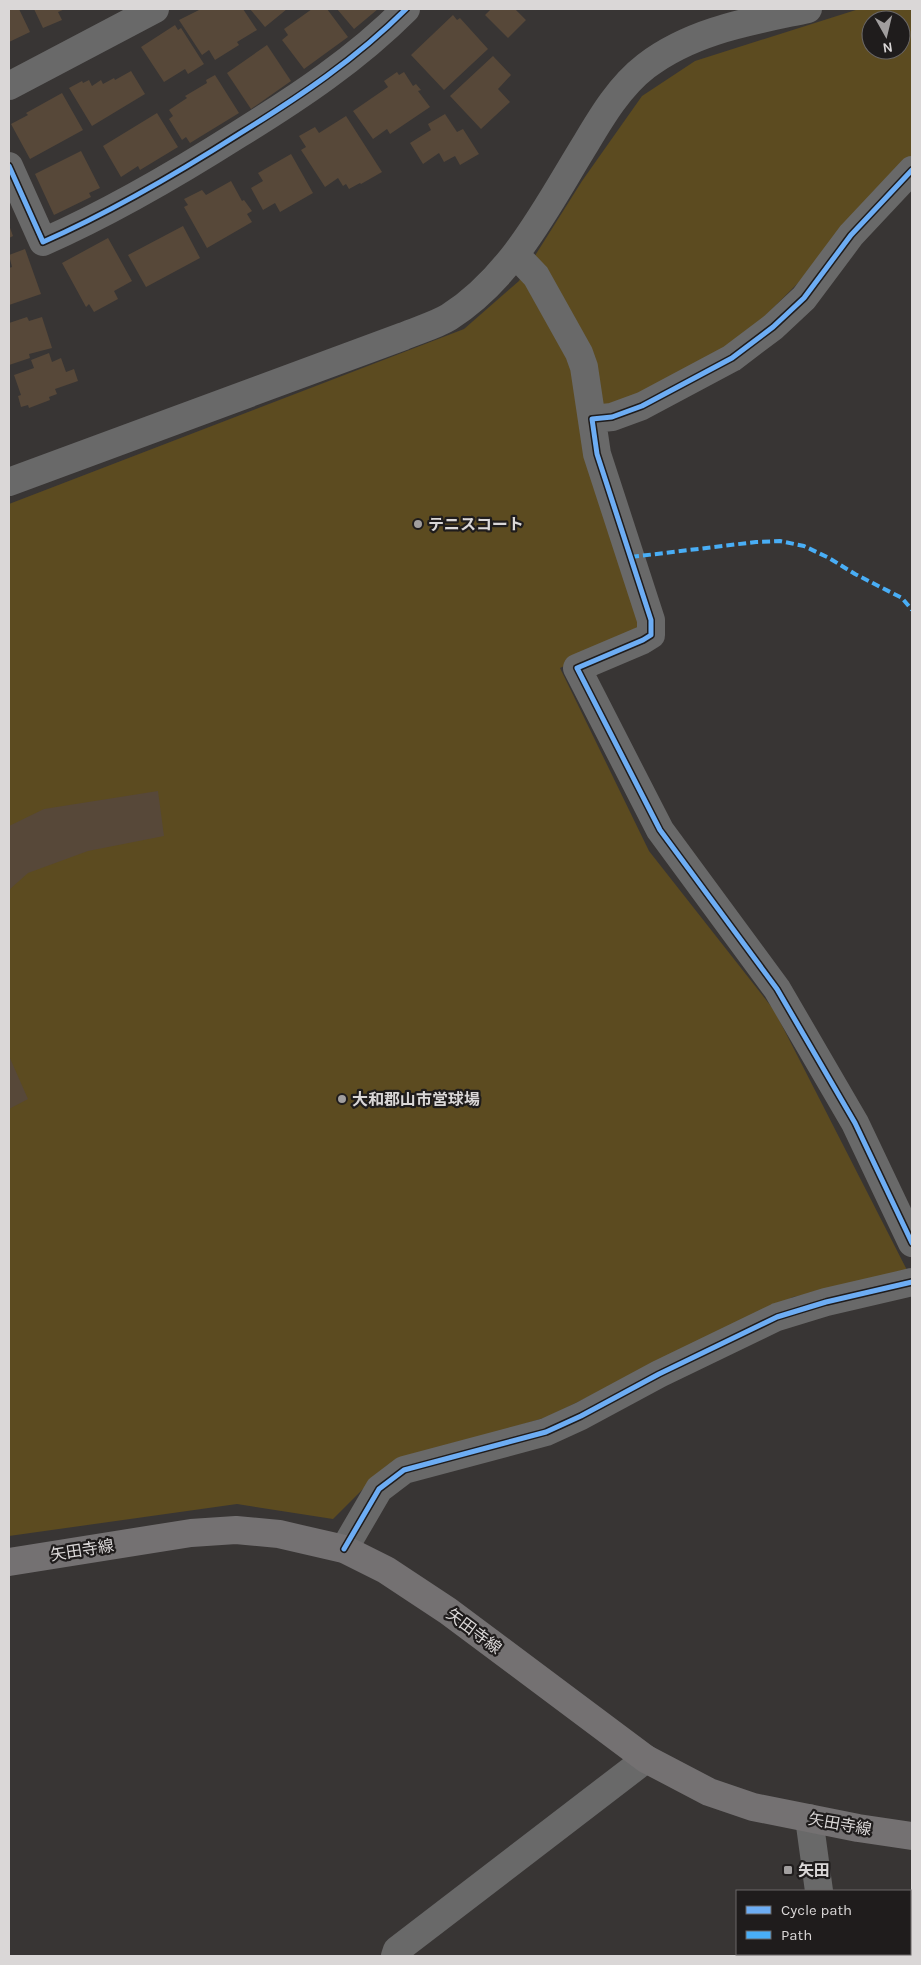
<svg xmlns="http://www.w3.org/2000/svg" width="921" height="1965" viewBox="0 0 921 1965" font-family="Karla,'Noto Sans JP',sans-serif">
<style>
.green{fill:#5c4b20;fill-rule:evenodd}
.building{fill:#574839}
.lines{fill:none;stroke-linecap:round;stroke-linejoin:round}
.minor{stroke:#696969;stroke-width:28}
.major{stroke:#747172;stroke-width:28}
.quiet{stroke:#49aef6;stroke-width:4;stroke-dasharray:8 4;stroke-linecap:butt}
.cycleway-casing{stroke:#1f1c1c;stroke-width:8}
.cycleway{stroke:#6dadf4;stroke-width:5}
.poi-dot{fill:#a19e9e;stroke:#1f1c1c;stroke-width:2}
.labels{text-anchor:middle;dominant-baseline:central;stroke-width:4.5;stroke-linejoin:round;paint-order:stroke}
.poi-label{font-size:16px;font-weight:bold;fill:#dad7d7;stroke:#1f1c1c;text-anchor:start}
.street-label{font-size:16px;fill:#dad7d7;stroke:#1f1c1c}
</style>
<rect width="100%" height="100%" fill="#383534"/>
<path class="green" d="M859 9H912V162L840 241 732 349 581 428 640 630 560 668 649 851 774 1010 909 1274 793 1297 547 1417 386 1466 333 1519 237 1504 9 1536V504L464 329 519 281 582 181 642 96 695 61ZM871 20H901V50H871Z"/>
<path class="building" d="M9 9H19L30 32 9 42Z
M34 9H65L58 12 62 20 43 28Z
M201 9H243L257 30 237 42 239 45 215 60 209 50 202 55 179 20Z
M250 9H287L265 27Z
M312 9H327L348 37 304 69 282 40 288 35 284 29Z
M337 9H378L354 29Z
M491 9H515L526 20 508 38 485 15Z
M453 15 457 20 460 18 488 49 444 90 411 55Z
M175 25 178 30 181 28 204 64 188 74 185 69 164 82 141 47Z
M267 45 291 81 251 109 227 73Z
M493 56 511 75 498 89 510 102 481 129 450 96Z
M131 71 145 94 92 126 69 88 82 81 83 83 89 80 92 86 101 80 103 84 114 78 115 80Z
M397 72 399 75 404 72 413 86 416 84 421 90 418 91 430 107 390 134 387 129 373 139 353 111 388 87 384 81Z
M215 75 239 113 190 143 186 137 182 140 169 119 173 116 169 110 187 98 185 96 207 83 206 80Z
M62 93 83 130 30 159 11 124 28 115 26 113Z
M157 113 178 147 140 170 138 166 121 177 103 146Z
M445 114 457 132 463 129 479 154 460 165 455 156 444 162 439 153 423 164 410 143 431 130 428 124Z
M346 116 382 172 361 184 360 183 349 189 346 184 343 186 338 178 325 187 301 150 306 147 299 136 315 127 319 133Z
M81 151 100 188 89 193 91 197 54 215 35 174Z
M291 154 313 193 280 212 275 203 263 210 251 188 263 181 258 173Z
M231 181 242 201 244 200 252 211 247 214 252 222 207 248 184 207 188 205 184 199 202 190 206 195Z
M9 225 13 236 9 238Z
M183 226 200 258 146 287 128 255Z
M108 238 132 281 114 291 118 299 94 312 89 304 86 307 62 263Z
M25 249 41 294 9 305V268L12 267 9 255Z
M27 317 29 321 42 317 52 348 29 354 30 358 9 365V323Z
M49 353 52 362 61 358 66 372 74 369 78 381 55 389 57 394 49 397 50 400 29 408 28 405 21 407 18 396 21 395 14 375 34 368 31 360Z
M158 791 164 836 88 851 28 873 9 890V826L44 809Z
M9 1056 28 1099 9 1109Z"/>
<g class="lines">
<path class="minor" d="M9 86 155 9
M9 166 43 242C111 212 176 174 239 134 299 97 356 59 406 9
M516 255 536 276 579 353 584 367 597 454 651 620V635L643 640 577 668 660 830 777 989 855 1123 912 1243
M592 419 612 417 642 406 732 358 773 327 804 298 851 235 912 170
M9 482 404 336C418 330 436 325 449 317 513 276 547 206 586 143 602 116 620 86 646 66 693 30 752 21 808 9
M344 1549 379 1489 404 1470 546 1432 581 1416 659 1374 777 1317 826 1302 912 1282
M809 1818 819 1891
M828 1954 829 1956
M395 1956 397 1950 646 1759"/>
<path class="major" d="M9 1562 191 1533 236 1530 279 1534 344 1549 386 1570 448 1611 646 1759 709 1792 753 1807 858 1828 912 1836"/>
<path class="quiet" d="M631 557 756 542 780 541 804 546 829 558 855 574 902 598 912 610"/>
<g class="cycleway-casing">
<path id="cycleway" d="M9 166 43 242C111 212 176 174 239 134 299 97 356 59 406 9
M912 170 851 235 804 298 773 327 732 358 642 406 612 417 592 419 597 454 651 620V635L643 640 577 668 660 830 777 989 855 1123 912 1243
M344 1549 379 1489 404 1470 546 1432 581 1416 659 1374 777 1317 826 1302 912 1282"/>
</g>
<use href="#cycleway" class="cycleway"/>
</g>
<g class="poi-dot">
<circle cx="418" cy="524" r="5"/>
<circle cx="342" cy="1099" r="5"/>
<rect x="783" y="1865" width="10" height="10" rx="2.5"/>
</g>
<g class="labels">
<g class="poi-label">
<text x="428" y="524">テニスコート</text>
<text x="352" y="1099">大和郡山市営球場</text>
<text x="798" y="1870">矢田</text>
</g>
<g class="street-label">
<text transform="translate(82 1550) rotate(-9)">矢田寺線</text>
<text transform="translate(474 1631) rotate(37)">矢田寺線</text>
<text transform="translate(840 1824) rotate(10)">矢田寺線</text>
</g>
</g>
<rect width="921" height="1965" fill="none" stroke="#dad7d7" stroke-width="20"/>
<rect x="736" y="1890" width="175" height="65" fill="#1f1c1c" stroke="#6a6767"/>
<rect x="746" y="1906" width="25" height="8" fill="#6dadf4" stroke="#6a6767"/>
<text x="781" y="1915" font-size="15" fill="#dad7d7">Cycle path</text>
<rect x="746" y="1931" width="25" height="8" fill="#49aef6" stroke="#6a6767"/>
<text x="781" y="1940" font-size="15" fill="#dad7d7">Path</text>
<g transform="translate(886 35) rotate(172)"><circle r="24" fill="#1f1c1c" stroke="#6a6767"/>
<path d="M0-4L9 19L0 12L-9 19Z" fill="#a19e9e"/>
<text y="-8" font-size="14" font-weight="bold" text-anchor="middle" fill="#dad7d7">N</text>
</g>
</svg>
